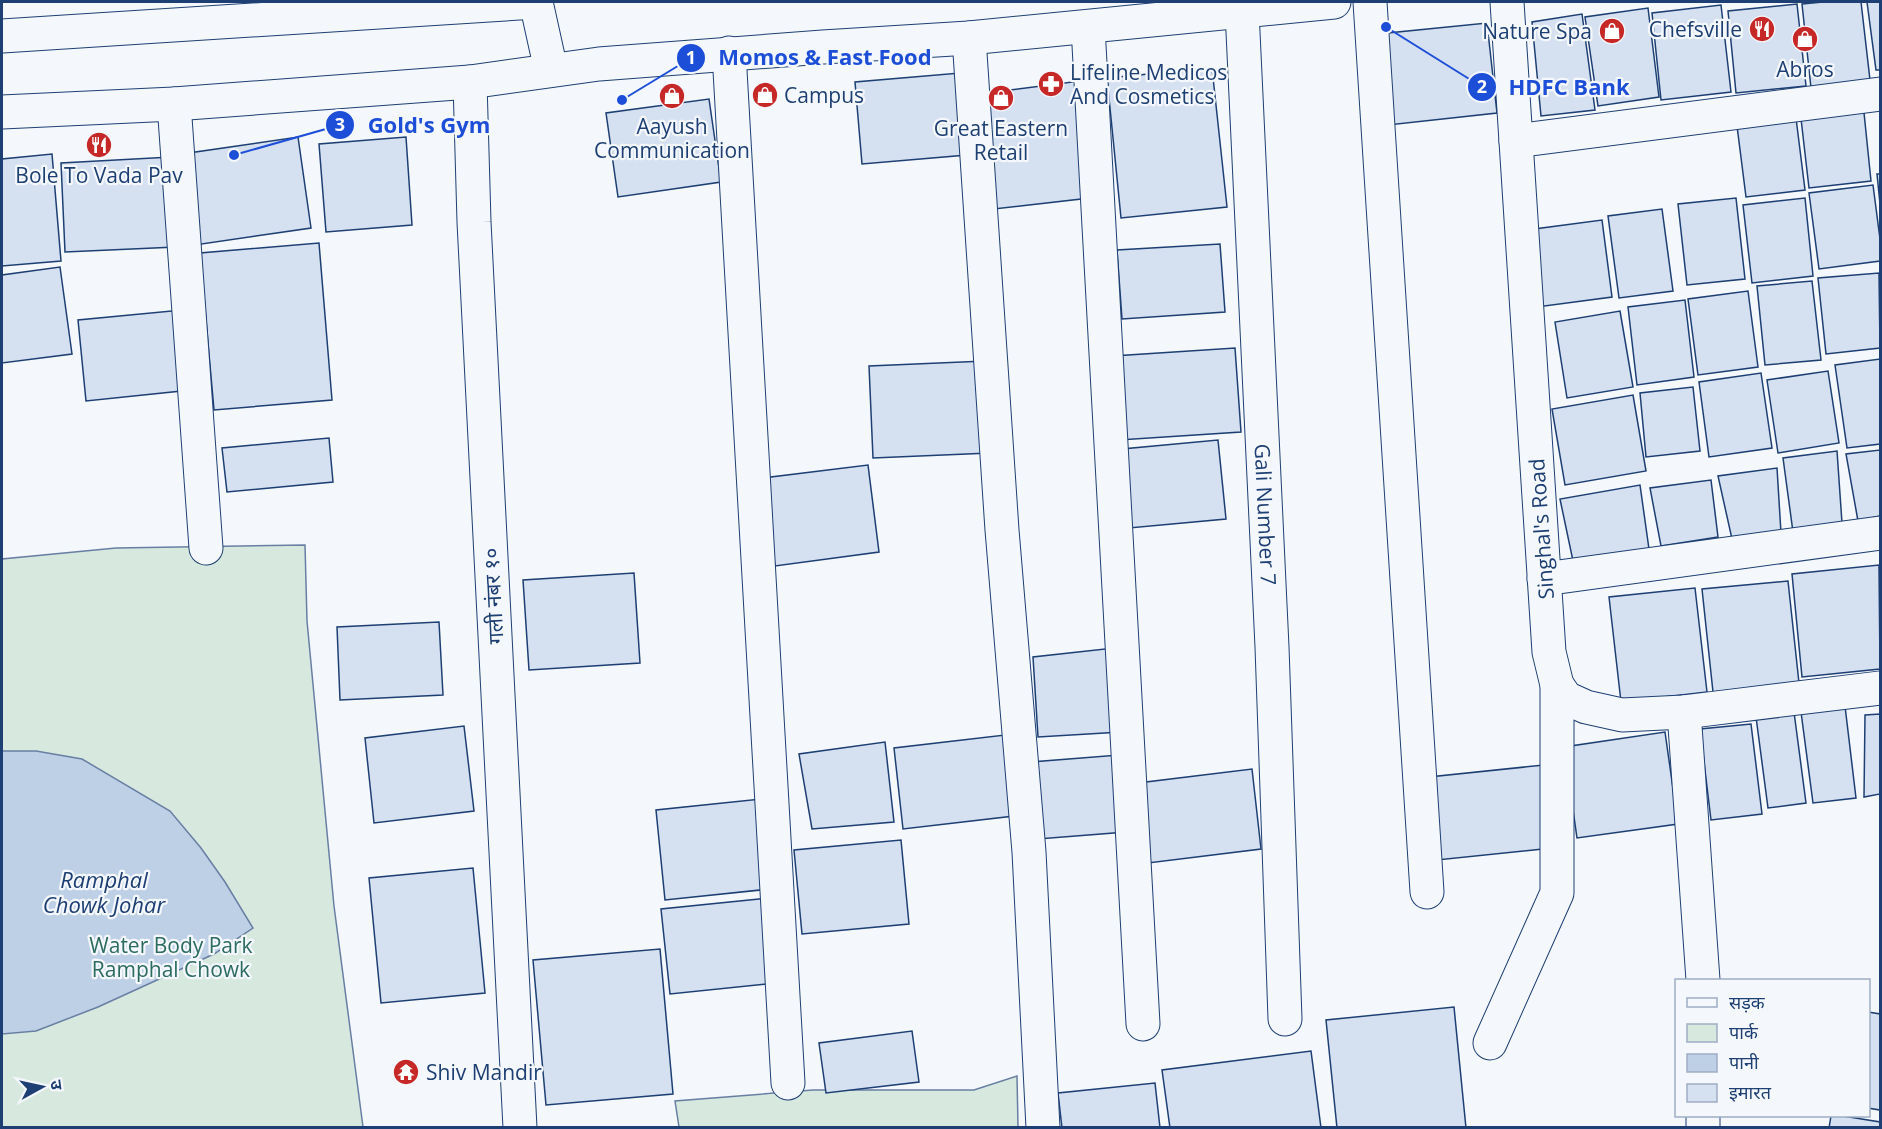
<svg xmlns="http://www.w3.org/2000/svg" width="1882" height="1129" viewBox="0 0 1882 1129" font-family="'Open Sans','Noto Sans Devanagari',sans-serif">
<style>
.green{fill:#d7e8df;stroke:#687fa3;stroke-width:1.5}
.water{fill:#bed0e5;stroke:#687fa3;stroke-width:1.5}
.building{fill:#d5e0f0;stroke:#1d3f73;stroke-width:1.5}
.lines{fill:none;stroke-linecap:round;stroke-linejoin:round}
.minor-casing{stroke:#1d3f73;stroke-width:35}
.minor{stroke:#f4f7fb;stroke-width:33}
.labels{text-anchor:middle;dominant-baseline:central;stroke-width:4.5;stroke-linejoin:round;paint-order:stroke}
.poi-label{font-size:21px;fill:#1d3f73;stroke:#f4f7fb}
.street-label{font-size:21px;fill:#1d3f73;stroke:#f4f7fb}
.park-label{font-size:21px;fill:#2c6c60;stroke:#f4f7fb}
.water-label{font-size:22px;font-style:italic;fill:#1d3f73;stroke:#f4f7fb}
.leader{fill:none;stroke:#1d4ed8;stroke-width:2}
.callout-dot{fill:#1d4ed8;stroke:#f4f7fb;stroke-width:2}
.mark-label{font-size:18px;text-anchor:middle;font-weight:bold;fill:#fff}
.callout-label{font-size:22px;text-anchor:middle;font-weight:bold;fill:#1d4ed8;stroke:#f4f7fb;stroke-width:4.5;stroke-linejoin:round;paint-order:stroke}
</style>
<rect width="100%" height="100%" fill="#f4f7fb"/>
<path class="green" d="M305 545 307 621 334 906 363 1127 2 1128V559L116 548Z
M1017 1076 1018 1127H679L675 1101 813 1090H974Z"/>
<path class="water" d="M2 751H36L82 759 170 811 201 848 225 882 253 928 214 954 98 1007 36 1031 2 1034Z"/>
<path class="building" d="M1823 2H1861L1870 80 1811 88 1802 4Z
M1867 2H1880V70H1876Z
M1797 4 1806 86 1736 93 1728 11Z
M1721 5 1731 92 1661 100 1652 13Z
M1648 8 1659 97 1598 106 1585 17Z
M1582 14 1595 110 1541 116 1532 22Z
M1487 23 1497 113 1388 125 1378 34Z
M1212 68 1227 207 1121 218 1107 78Z
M960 73 967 155 862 164 855 82Z
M1080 81 1081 199 994 209 987 93Z
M709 99 721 182 618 197 606 113Z
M1863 103 1871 181 1809 188 1800 110Z
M1795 110 1805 190 1746 197 1736 118Z
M298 137 311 228 195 245 182 154Z
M406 137 412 225 326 232 319 144Z
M52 154 61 261 2 266V159Z
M171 157 176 247 65 252 61 163Z
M1877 174H1880V204Z
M1873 185 1880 239V261L1819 269 1809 193Z
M1736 198 1745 279 1687 285 1678 204Z
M1805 198 1813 276 1752 283 1743 205Z
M1662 209 1673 291 1619 298 1608 216Z
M1602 220 1612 297 1537 307 1527 230Z
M319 243 332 400 214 410 200 253Z
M1220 244 1225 312 1122 319 1117 250Z
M60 267 72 354 2 363V275Z
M1879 273 1880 348 1826 354 1818 278Z
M1812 281 1821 360 1765 365 1757 286Z
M1748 291 1758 367 1698 375 1688 299Z
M1685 300 1694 377 1637 385 1628 307Z
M182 310 191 390 86 401 78 320Z
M1620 311 1633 387 1567 398 1555 322Z
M1235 348 1241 432 1119 440 1113 356Z
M1880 359V444L1847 448 1835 365Z
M985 361 990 453 873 458 869 366Z
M1828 371 1839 443 1778 453 1767 380Z
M1761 373 1772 448 1709 457 1699 382Z
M1693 387 1700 451 1646 457 1640 393Z
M1633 395 1646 471 1565 485 1552 409Z
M329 438 333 482 227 492 222 448Z
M1218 440 1226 519 1129 528 1122 449Z
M1880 450V516L1858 521 1846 454Z
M1837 451 1842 523 1793 532 1783 458Z
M868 465 879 552 775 566 763 478Z
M1777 468 1781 533 1732 539 1718 476Z
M1711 480 1718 537 1661 546 1650 488Z
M1640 485 1649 549 1573 561 1560 499Z
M1879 565 1880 669 1802 677 1792 574Z
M634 573 640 663 529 670 523 580Z
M1788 581 1799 683 1713 692 1702 589Z
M1695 588 1707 692 1621 702 1609 597Z
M439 622 443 695 340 700 337 627Z
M1114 648 1121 732 1038 737 1033 657Z
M1845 706 1856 798 1813 803 1801 712Z
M1794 712 1806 803 1768 808 1756 717Z
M1880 714V794L1864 797 1865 715Z
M1751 724 1762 814 1711 820 1700 729Z
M464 726 474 811 374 823 365 738Z
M1665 732 1678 824 1577 838 1564 747Z
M1005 735 1014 816 903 829 894 748Z
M885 742 894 822 812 829 799 754Z
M1119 755 1126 832 1038 839 1031 762Z
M1544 765 1552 848 1437 860 1429 777Z
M1252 769 1261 849 1148 863 1138 783Z
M761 799 770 889 665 900 656 810Z
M901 840 909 924 802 934 794 850Z
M473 868 485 993 381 1003 369 878Z
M768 898 776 983 670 994 661 909Z
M660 949 673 1094 546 1105 533 960Z
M1454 1007 1466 1128H1337L1326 1020Z
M1868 1012 1880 1014V1110L1868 1108Z
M912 1031 919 1082 826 1093 819 1043Z
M1311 1051 1321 1128H1170L1162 1070Z
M1155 1083 1160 1128H1062L1058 1093Z
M1831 1116H1843L1880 1122V1128H1829Z"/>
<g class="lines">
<g class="minor-casing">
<g id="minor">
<path d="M536 2 551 70"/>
<path d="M1370 2 1427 892"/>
<path id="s1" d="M1242 11 1272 647 1285 1019"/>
<path d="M1088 27 1143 1024"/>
<path d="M2 36 535 2"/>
<path d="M969 38 1002 530 1029 852 1043 1128"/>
<path d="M729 53 788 1083"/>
<path d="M470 82 474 222 520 1128"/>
<path d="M174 104 206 548"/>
<path d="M2 112 174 104 470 82 599 64 823 47 969 38 1334 2"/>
<path d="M1516 141 1880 94"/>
<path d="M1544 579 1880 533"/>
<path d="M1557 685 1566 698 1586 707 1622 715 1684 712 1880 688"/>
<path d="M1684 712 1703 980"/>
<path d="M1490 1043 1557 893V685L1549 652 1507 2"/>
<path d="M1703 1128V1116"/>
</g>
</g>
<use href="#minor" class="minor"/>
</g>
<defs>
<g id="restaurant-disc" transform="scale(1.35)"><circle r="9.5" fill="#c62828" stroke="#f4f7fb"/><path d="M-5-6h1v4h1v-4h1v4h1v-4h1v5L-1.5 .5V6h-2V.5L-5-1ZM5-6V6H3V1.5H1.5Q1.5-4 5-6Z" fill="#fff"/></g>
<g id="shop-disc" transform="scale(1.35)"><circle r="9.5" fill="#c62828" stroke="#f4f7fb"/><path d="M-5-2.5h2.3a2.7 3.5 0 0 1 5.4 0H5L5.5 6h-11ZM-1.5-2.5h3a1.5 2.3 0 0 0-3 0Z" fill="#fff"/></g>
<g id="pharmacy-disc" transform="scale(1.35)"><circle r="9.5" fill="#c62828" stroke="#f4f7fb"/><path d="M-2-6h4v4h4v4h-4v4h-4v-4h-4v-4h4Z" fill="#fff"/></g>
<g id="temple-disc" transform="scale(1.35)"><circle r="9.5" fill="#c62828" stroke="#f4f7fb"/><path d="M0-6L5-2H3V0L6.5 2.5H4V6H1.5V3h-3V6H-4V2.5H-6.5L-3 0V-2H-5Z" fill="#fff"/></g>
</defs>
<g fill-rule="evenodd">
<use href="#restaurant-disc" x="1762" y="29"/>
<use href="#shop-disc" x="1612" y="31"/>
<use href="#shop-disc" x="1805" y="39"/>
<use href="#pharmacy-disc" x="1051" y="84"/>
<use href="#shop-disc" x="765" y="95"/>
<use href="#shop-disc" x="672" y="96"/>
<use href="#shop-disc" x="1001" y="98"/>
<use href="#restaurant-disc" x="99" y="145"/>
<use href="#temple-disc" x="406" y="1072"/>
</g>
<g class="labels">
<g class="poi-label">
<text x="1742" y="29" text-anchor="end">Chefsville</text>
<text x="1592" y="31" text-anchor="end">Nature Spa</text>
<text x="1805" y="69">Abros</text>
<text x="1070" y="72" text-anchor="start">Lifeline Medicos<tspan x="1070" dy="24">And Cosmetics</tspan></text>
<text x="784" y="95" text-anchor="start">Campus</text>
<text x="672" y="126">Aayush<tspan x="672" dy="24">Communication</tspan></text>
<text x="1001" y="128">Great Eastern<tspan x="1001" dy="24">Retail</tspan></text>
<text x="99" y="175">Bole To Vada Pav</text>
<text x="426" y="1072" text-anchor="start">Shiv Mandir</text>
</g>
<g class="street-label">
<text stroke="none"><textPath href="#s1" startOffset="504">Gali Number 7</textPath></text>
<text transform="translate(1541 529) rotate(-94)">Singhal's Road</text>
<text transform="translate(493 596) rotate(-93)">गली नंबर १०</text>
</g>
<g class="park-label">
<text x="171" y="945">Water Body Park<tspan x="171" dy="24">Ramphal Chowk</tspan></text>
</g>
<g class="water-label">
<text x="104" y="879">Ramphal<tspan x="104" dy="25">Chowk Johar</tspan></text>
</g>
</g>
<path class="leader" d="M622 100L691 58M1386 27L1482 87M234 155L340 125"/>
<g class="callout-dot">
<circle cx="622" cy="100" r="6"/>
<circle cx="1386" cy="27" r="6"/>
<circle cx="234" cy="155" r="6"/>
<circle cx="691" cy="58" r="15"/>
<circle cx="1482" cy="87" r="15"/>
<circle cx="340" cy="125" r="15"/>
</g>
<g class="mark-label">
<text x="691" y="64">1</text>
<text x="1482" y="93">2</text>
<text x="340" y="131">3</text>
</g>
<g class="callout-label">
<text x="825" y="65">Momos &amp; Fast Food</text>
<text x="1569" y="95">HDFC Bank</text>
<text x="429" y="133">Gold's Gym</text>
</g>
<rect width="1882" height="1129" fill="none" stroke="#1d3f73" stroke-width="6"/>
<rect x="1675" y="979" width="195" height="138" fill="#f4f7fb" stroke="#9eadc5" stroke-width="1.5"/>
<rect x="1687" y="998" width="30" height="9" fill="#f4f7fb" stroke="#9eadc5" stroke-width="1.5"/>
<text x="1729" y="1009" font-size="18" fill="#1d3f73">सड़क</text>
<rect x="1687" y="1024" width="30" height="18" fill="#d7e8df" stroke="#9eadc5" stroke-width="1.5"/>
<text x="1729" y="1039" font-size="18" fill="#1d3f73">पार्क</text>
<rect x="1687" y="1054" width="30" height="18" fill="#bed0e5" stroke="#9eadc5" stroke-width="1.5"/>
<text x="1729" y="1069" font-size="18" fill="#1d3f73">पानी</text>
<rect x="1687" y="1084" width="30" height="18" fill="#d5e0f0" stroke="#9eadc5" stroke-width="1.5"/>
<text x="1729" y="1099" font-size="18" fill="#1d3f73">इमारत</text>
<g transform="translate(42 1087) rotate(82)" stroke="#f4f7fb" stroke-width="4.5" paint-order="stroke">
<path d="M0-4.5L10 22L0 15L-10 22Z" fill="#1d3f73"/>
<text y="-9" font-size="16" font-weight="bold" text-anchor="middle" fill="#1d3f73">उ</text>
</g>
</svg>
